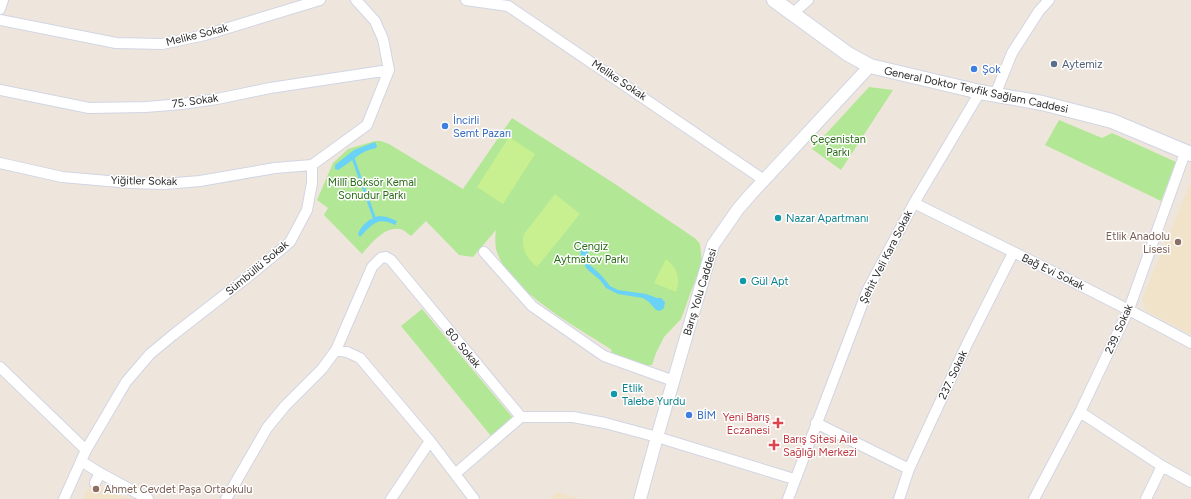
<svg xmlns="http://www.w3.org/2000/svg" width="1191" height="499" viewBox="0 0 1191 499" font-family="Figtree,sans-serif">
<style>
.education{fill:#f0e3ca}
.green{fill:#b2e795}
.pitch{fill:#c8ef90}
.water{fill:#69d2f6}
.lines{fill:none;stroke-linecap:round;stroke-linejoin:round}
.stream{stroke:#69d2f6;stroke-width:3}
.minor-casing{stroke:#d1d5e4;stroke-width:12}
.tertiary-casing{stroke:#d1d5e4;stroke-width:14}
.secondary-casing{stroke:#d1d5e4;stroke-width:16}
.minor{stroke:#fff;stroke-width:10}
.tertiary{stroke:#fff;stroke-width:12}
.secondary{stroke:#fff;stroke-width:14}
.service-dot{fill:#5c6f8a;stroke:#fff;stroke-width:1.5}
.shop-dot{fill:#3f7fe0;stroke:#fff;stroke-width:1.5}
.culture-dot{fill:#0f9aa8;stroke:#fff;stroke-width:1.5}
.education-dot{fill:#8d6e63;stroke:#fff;stroke-width:1.5}
.health-dot{fill:#e0444e;stroke:#fff;stroke-width:1.5}
.labels{text-anchor:middle;dominant-baseline:central;stroke-width:3;stroke-linejoin:round;paint-order:stroke}
.street-label{font-size:11px;fill:#2b2b2b;stroke:#fff}
.service-label{font-size:11px;fill:#4e5e75;stroke:#fff;text-anchor:start}
.shop-label{font-size:11px;fill:#366cbe;stroke:#fff;text-anchor:start}
.park-label{font-size:11px;fill:#296d16;stroke:#fff}
.culture-label{font-size:11px;fill:#0d838f;stroke:#fff;text-anchor:start}
.education-label{font-size:11px;fill:#785e54;stroke:#fff;text-anchor:end}
.health-label{font-size:11px;fill:#be3a42;stroke:#fff;text-anchor:end}
</style>
<rect width="100%" height="100%" fill="#eee6dc"/>
<path class="education" d="M1190 184 1191 185V335L1145 310 1142 299Z
M91 482 114 494 132 499H83Z
M557 492 581 499H550Z"/>
<path class="green" d="M869 87 893 90 841 170 812 149Z
M512 118 612 182 696 239 700 244 702 262 681 319 664 337 656 353 652 365 643 366 609 356 612 350C578 328 507 290 496 249 495 243 495 236 496 230L473 257 459 255 426 221 411 236C408 234 405 231 403 230 386 224 372 243 362 254L324 215 328 208 317 200 333 163 348 149 375 141H381L389 144 463 189Z
M1059 120 1102 138 1112 133 1176 162 1161 201 1045 145Z
M422 309 513 418 491 436 401 326Z"/>
<path class="pitch" d="M509 137 535 154 503 204 477 187Z
M555 194 580 214 537 267C527 259 520 248 524 234Z
M666 259C677 267 681 279 676 292L654 283Z"/>
<path class="water" d="M375 142 377 146 376 148C360 151 354 160 341 168L338 170 335 169V165L354 150Z
M379 216 387 217 397 221 395 225C377 216 372 225 360 237L358 234C361 225 370 218 379 216Z
M583 242 588 244 587 250 589 254 590 265 602 276 610 286 618 290 646 294 657 298H661L665 302 664 308 660 311 656 310 649 302 643 298 618 294 606 288 600 280 588 270 585 266 581 256 580 245Z"/>
<g class="lines">
<path class="stream" d="M353 158 374 217"/>
<g class="minor-casing">
<path id="minor" d="M466 0 508 6 764 180
M0 9 3 0
M792 14 808 0
M0 20 116 43 162 44 205 35 320 0
M0 90 89 108 146 107 182 104 217 99 270 88 389 70
M995 95 1012 53 1039 11 1049 0
M0 163 62 177 131 183 164 184 200 181 275 168 312 165
M914 203C1006 249 1100 293 1191 343
M484 252 532 306 604 356 674 381
M336 350 347 352 360 358 430 441 474 499
M0 367 86 450
M1080 412 1162 466 1191 482
M816 423 909 469
M81 461 100 473 148 499
M455 474 521 417
M95 483 100 473
M64 499 86 450 126 382 150 354 173 335 254 272 290 242 307 210 312 183V165L367 125 389 70 383 39 375 21 356 0
M226 499 267 428 285 406 322 369 336 350 372 267 381 258 386 257 391 260 521 417H573L605 423 657 437 794 479
M391 499 430 441
M788 499 868 289 914 203 980 92
M899 499 909 469 967 344 1013 253
M1034 499 1080 412 1129 309 1186 150
M1146 499 1162 466"/>
</g>
<g class="tertiary-casing">
<path id="tertiary" d="M640 499 657 437 713 245 738 209 751 194 870 66"/>
</g>
<g class="secondary-casing">
<path id="secondary" d="M774 0 848 54 870 66 980 92 1042 103 1112 121 1191 154"/>
</g>
<use href="#minor" class="minor"/>
<use href="#tertiary" class="tertiary"/>
<use href="#secondary" class="secondary"/>
</g>
<circle class="service-dot" cx="1054" cy="64" r="4"/>
<g class="shop-dot">
<circle cx="974" cy="69" r="4"/>
<circle cx="445" cy="126" r="4"/>
<circle cx="689" cy="415" r="4"/>
</g>
<g class="culture-dot">
<circle cx="778" cy="218" r="4"/>
<circle cx="743" cy="281" r="4"/>
<circle cx="614" cy="394" r="4"/>
</g>
<g class="education-dot">
<circle cx="1178" cy="242" r="4"/>
<circle cx="96" cy="489" r="4"/>
</g>
<g class="health-dot">
<path d="M776 417h4v4h4v4h-4v4h-4v-4h-4v-4h4z"/>
<path d="M772 439h4v4h4v4h-4v4h-4v-4h-4v-4h4z"/>
</g>
<g class="labels">
<g class="street-label">
<text transform="translate(197 35) rotate(-14)">Melike Sokak</text>
<text transform="translate(619 80) rotate(34)">Melike Sokak</text>
<text transform="translate(976 90) rotate(12)">General Doktor Tevfik Sağlam Caddesi</text>
<text transform="translate(195 101) rotate(-8)">75. Sokak</text>
<text transform="translate(144 181) rotate(1)">Yiğitler Sokak</text>
<text transform="translate(886 257) rotate(-63)">Şehit Veli Kara Sokak</text>
<text transform="translate(257 268) rotate(-40)">Sümbüllü Sokak</text>
<text transform="translate(1053 272) rotate(26)">Bağ Evi Sokak</text>
<text transform="translate(700 292) rotate(-73)">Barış Yolu Caddesi</text>
<text transform="translate(1119 329) rotate(-66)">239. Sokak</text>
<text transform="translate(463 348) rotate(50)">80. Sokak</text>
<text transform="translate(953 375) rotate(-65)">237. Sokak</text>
</g>
<g class="service-label">
<text x="1062" y="64">Aytemiz</text>
</g>
<g class="shop-label">
<text x="982" y="69">Şok</text>
<text x="453" y="120">İncirli<tspan x="453" dy="13">Semt Pazarı</tspan></text>
<text x="697" y="415">BİM</text>
</g>
<g class="park-label">
<text x="838" y="139">Çeçenistan<tspan x="838" dy="13">Parkı</tspan></text>
<text x="372" y="182">Millî Boksör Kemal<tspan x="372" dy="13">Sonudur Parkı</tspan></text>
<text x="591" y="246">Cengiz<tspan x="591" dy="13">Aytmatov Parkı</tspan></text>
</g>
<g class="culture-label">
<text x="786" y="218">Nazar Apartmanı</text>
<text x="751" y="281">Gül Apt</text>
<text x="622" y="388">Etlik<tspan x="622" dy="13">Talebe Yurdu</tspan></text>
</g>
<g class="education-label">
<text x="1170" y="236">Etlik Anadolu<tspan x="1170" dy="13">Lisesi</tspan></text>
<text x="104" y="489" text-anchor="start">Ahmet Cevdet Paşa Ortaokulu</text>
</g>
<g class="health-label">
<text x="770" y="417">Yeni Barış<tspan x="770" dy="13">Eczanesi</tspan></text>
<text x="783" y="439" text-anchor="start">Barış Sitesi Aile<tspan x="783" dy="13">Sağlığı Merkezi</tspan></text>
</g>
</g>
</svg>
